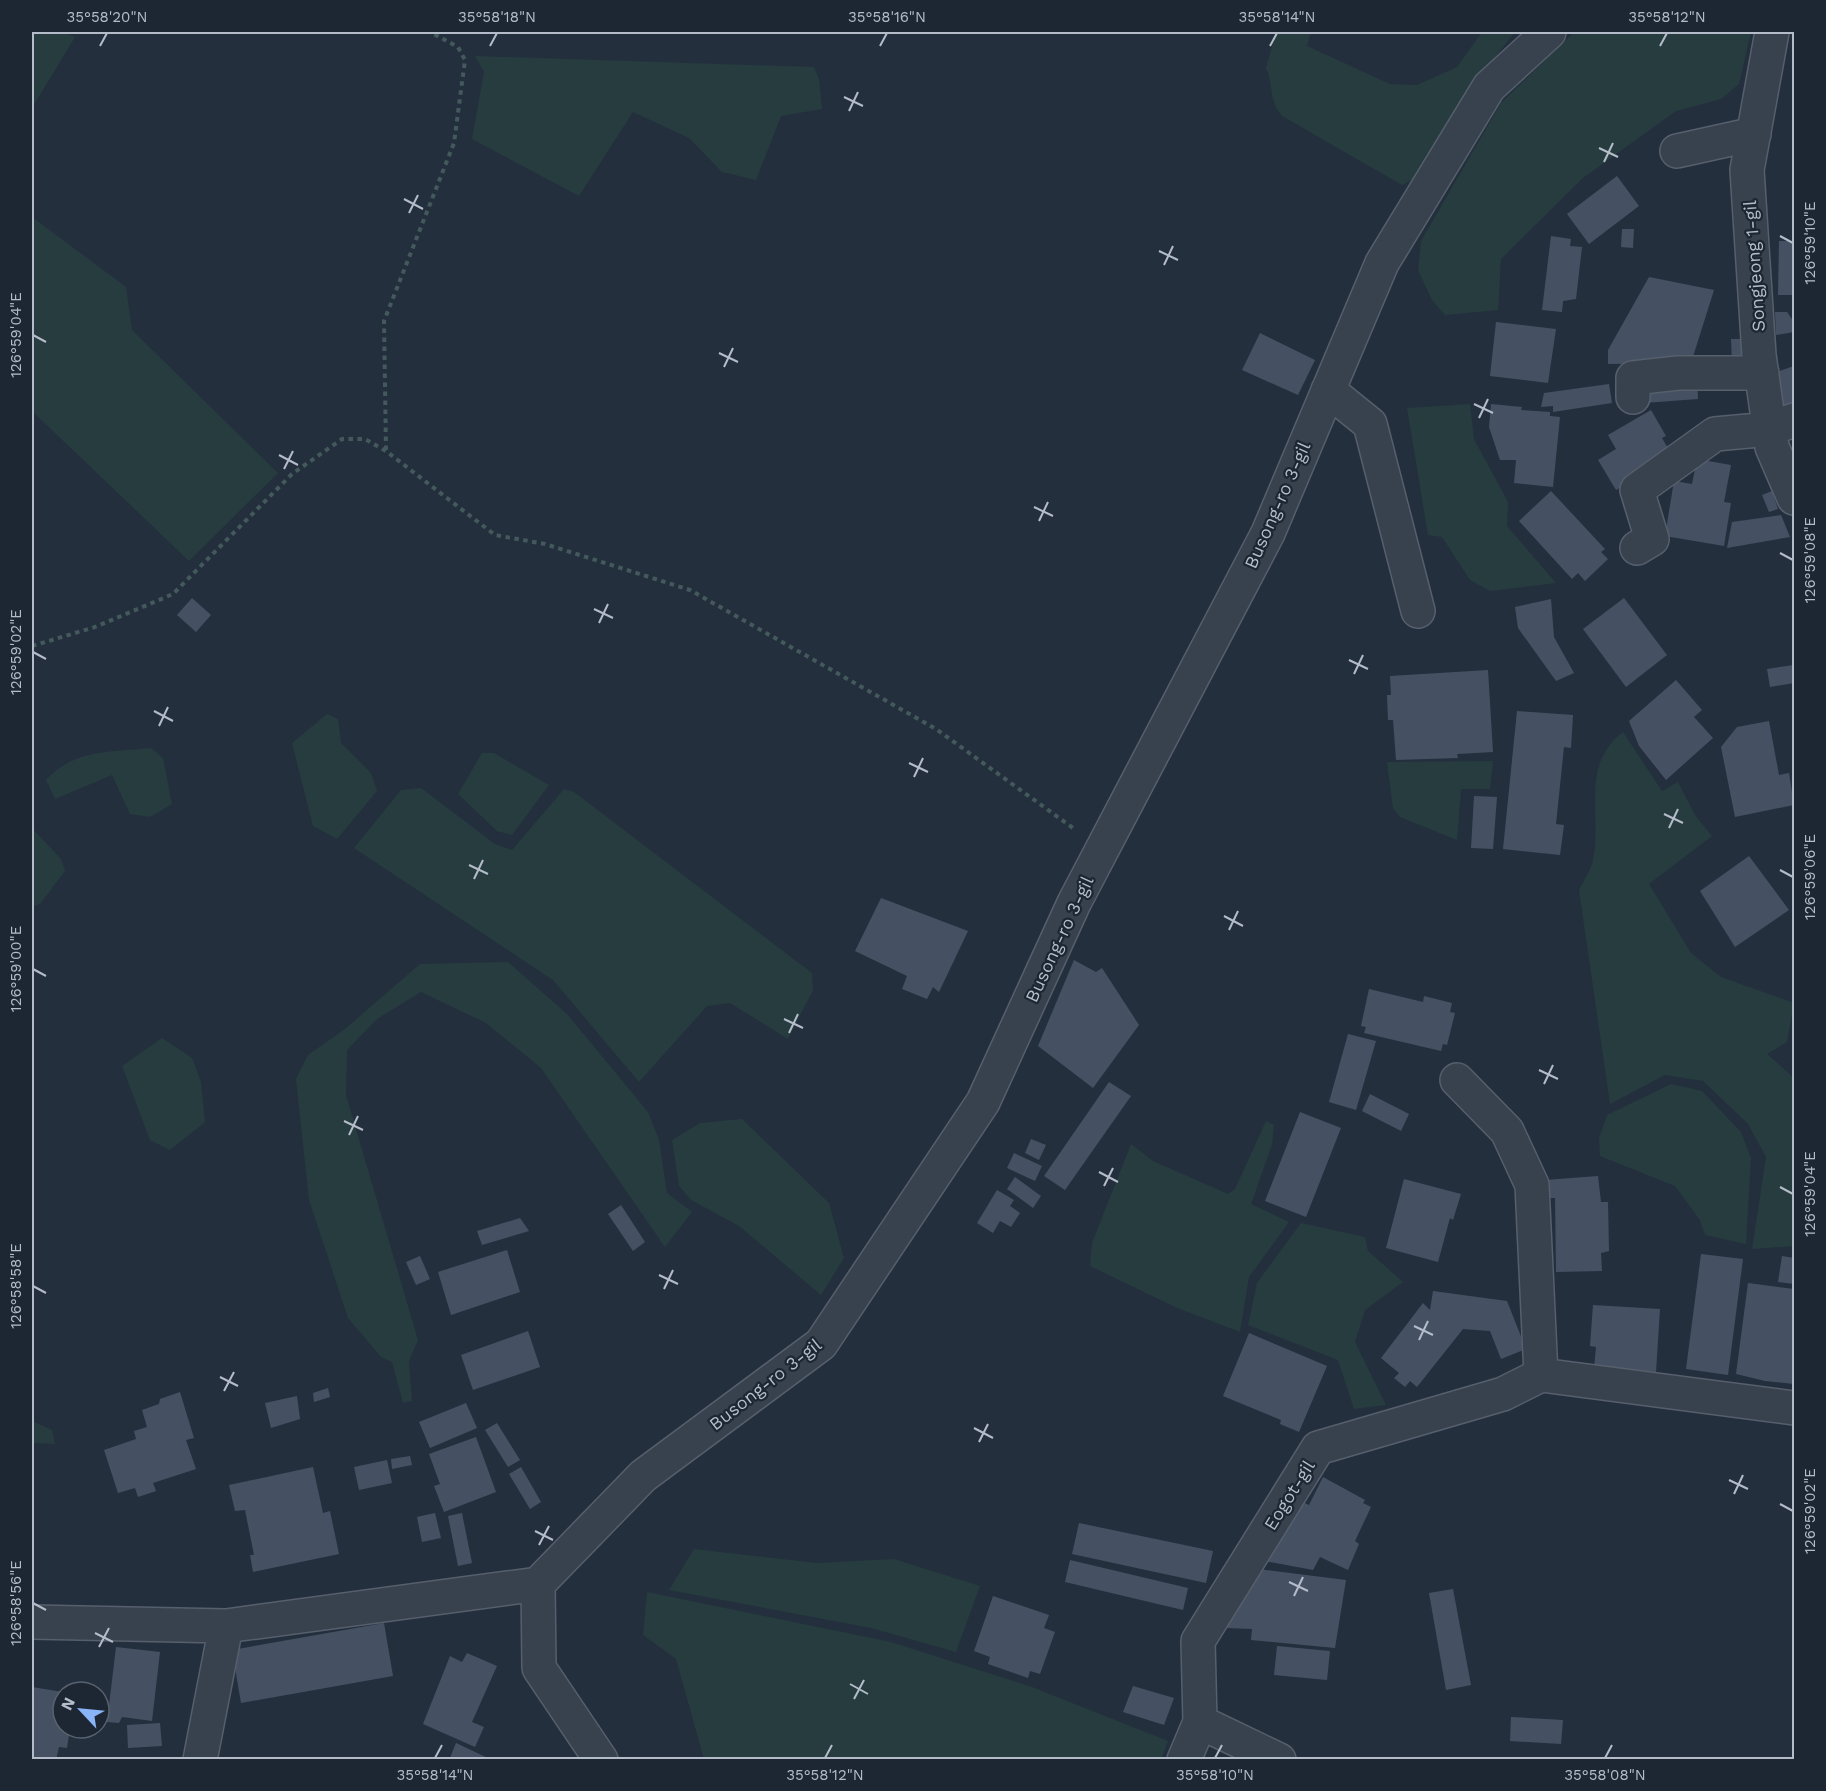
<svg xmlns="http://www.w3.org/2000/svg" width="1826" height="1791" viewBox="0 0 1826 1791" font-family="'Work Sans',sans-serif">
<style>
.green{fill:#263c3f}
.building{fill:#455162}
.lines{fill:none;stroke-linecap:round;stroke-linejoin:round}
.minor-casing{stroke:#565f6c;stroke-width:36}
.path{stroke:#44595c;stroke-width:4;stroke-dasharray:4.5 4.5;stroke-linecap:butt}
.minor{stroke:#38414e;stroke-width:33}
.ticks{fill:none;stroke:#b4bcc9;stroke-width:2}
.labels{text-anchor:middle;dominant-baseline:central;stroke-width:4.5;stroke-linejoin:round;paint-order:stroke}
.street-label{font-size:18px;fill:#b4bcc9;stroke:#1d2633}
.neatline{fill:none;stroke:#b4bcc9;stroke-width:2}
.ticks-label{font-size:15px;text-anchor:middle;fill:#b4bcc9}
</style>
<rect width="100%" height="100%" fill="#242f3e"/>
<path class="green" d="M32 32H63L75 37 32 108Z
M1276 32H1311L1307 46 1390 84 1417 85 1457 67 1482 32H1515L1475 83 1419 177 1402 185 1282 116C1268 100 1274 86 1266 68Z
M1574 32H1751L1739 84 1721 99 1676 111 1583 178 1501 259 1498 310 1445 315 1432 300 1418 270 1421 241 1501 103Z
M475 56 814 67 819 79 822 109 781 116 756 180 722 172 689 138 633 112 579 196 472 139 484 72Z
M32 217 126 287 132 330 278 473 189 561 32 411Z
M1470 404 1474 439 1508 502 1507 526 1556 583 1490 591 1470 580 1442 537 1428 535 1407 408Z
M327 714 338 719 341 743 371 773 377 791 337 839 313 826 292 743Z
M1623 732 1662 791 1678 782 1695 815 1712 836 1649 884 1691 953 1721 977 1794 1003 1787 1042 1767 1054 1794 1078V1246L1752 1249 1766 1157 1748 1124 1703 1081 1665 1075 1610 1104 1579 890C1583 882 1589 873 1592 864 1604 818 1578 766 1623 732Z
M151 748 163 758 172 804 150 817 130 814 112 775 55 799 46 780C73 749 113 752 151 748Z
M482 753H494L549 785 512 835 497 831 458 794Z
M1493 761 1490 789H1461L1457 840 1400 817 1393 808 1387 762Z
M421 788 495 844 512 850 564 789 574 792 812 973 813 990 788 1039 730 1003 707 1006 639 1082 553 980 354 848 401 790Z
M32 828 61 859 65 871 40 904 32 907Z
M508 962 567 1014 648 1112 659 1140 667 1193 692 1212 665 1247 541 1068 486 1023 421 992 377 1019 347 1050 346 1095 418 1340 409 1361 412 1401 403 1403 392 1362 381 1357 348 1318 309 1200 296 1079 308 1055 345 1029 420 964Z
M162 1038 192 1058 201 1082 205 1122 170 1150 150 1140 122 1066Z
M1671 1084 1702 1091 1741 1132 1751 1158 1746 1244 1705 1235 1700 1220 1675 1186 1600 1156 1599 1138 1607 1115Z
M742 1119 829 1203 844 1258 821 1295 739 1226 691 1200 679 1186 672 1140 700 1123Z
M1266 1121 1274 1125 1272 1145 1251 1204 1289 1222 1249 1277 1240 1332 1175 1307 1090 1266 1092 1243 1131 1144 1153 1161 1228 1194 1235 1189Z
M1301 1223 1365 1237 1368 1251 1403 1282 1365 1310 1355 1342 1386 1405 1354 1409 1338 1360 1248 1325 1257 1283Z
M32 1421 52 1430 55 1444 32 1443Z
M694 1549 817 1563 894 1559 980 1586 956 1652 871 1628 669 1590Z
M647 1592 891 1642 1032 1687 1168 1741 1161 1760 704 1759 676 1659 643 1635Z"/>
<path class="building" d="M1617 176 1639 206 1589 244 1567 214Z
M1622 229H1634L1633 248 1621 247Z
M1551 236 1571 239 1570 246 1582 247 1576 299 1563 301 1562 312 1542 310Z
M1779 241H1794V295H1778Z
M1649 277 1714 290 1691 363 1608 364V350Z
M1775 312H1787L1794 322V332L1776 335Z
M1496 322 1556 329 1548 383 1490 376Z
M1260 333 1315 360 1298 395 1242 370Z
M1731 339H1744V362H1732Z
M1794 366V410L1778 417 1771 374Z
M1697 376 1698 399 1644 403 1643 379Z
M1609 384 1612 403 1553 412V406L1541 407 1544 393Z
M1491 404 1522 407 1521 410 1550 412V416L1560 417 1553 487 1514 483 1516 460H1500L1489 427Z
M1651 410 1666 436 1662 438 1673 457 1616 490 1598 460 1616 449 1608 435Z
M1697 459 1731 465 1724 502 1731 503 1724 546 1665 536 1674 481 1692 484Z
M1551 491 1605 549 1601 552 1608 559 1585 581 1578 573 1572 579 1519 521Z
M1772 491 1778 509 1769 512 1762 495Z
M1781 515 1790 537 1727 548 1732 522Z
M192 598 211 615 196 632 177 615Z
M1624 598 1667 655 1626 687 1583 629Z
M1551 599 1554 637 1574 673 1556 681 1518 628 1515 607Z
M1794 665V683L1770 687 1767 669Z
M1488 670 1493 752 1457 754 1458 758 1396 760 1393 720H1388L1387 695H1391L1390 676Z
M1676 680 1702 710 1694 717 1713 738 1666 780 1639 746 1629 721Z
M1517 711 1573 715 1571 748 1564 747 1556 824 1564 825 1560 855 1503 849Z
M1769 721 1779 775 1789 773 1794 805 1735 817 1721 747 1737 727Z
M1474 796 1497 797 1493 849 1471 848Z
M1749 856 1789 910 1735 947 1700 891Z
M881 898 968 931 939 992 933 987 927 999 902 989 907 976 855 951Z
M1074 960 1096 972 1102 968 1139 1025 1093 1088 1038 1046Z
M1369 989 1423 1002 1424 996 1452 1003 1450 1012 1455 1013 1447 1045 1443 1044 1441 1051 1364 1033 1366 1027 1361 1026Z
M1348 1034 1376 1041 1356 1110 1329 1102Z
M1109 1082 1131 1096 1065 1190 1044 1176Z
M1370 1094 1409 1114 1401 1131 1362 1111Z
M1300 1112 1341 1128 1306 1217 1265 1201Z
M1031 1139 1046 1145 1039 1160 1025 1153Z
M1014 1153 1042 1166 1035 1181 1007 1168Z
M1598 1176 1601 1202H1608L1609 1251 1601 1253 1602 1271 1556 1272 1555 1198H1546L1545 1180Z
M1015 1177 1041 1196 1033 1208 1007 1189Z
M1404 1179 1461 1194 1453 1220 1450 1218 1438 1262 1386 1248Z
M997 1190 1014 1200 1010 1206 1020 1213 1011 1227 1000 1221 993 1233 977 1223Z
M621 1205 645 1242 633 1251 608 1214Z
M520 1218 529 1231 482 1245 477 1231Z
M507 1250 520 1292 451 1315 438 1272Z
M1701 1254 1743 1259 1728 1375 1686 1369Z
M420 1256 430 1279 416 1285 406 1262Z
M1782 1256 1794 1258V1284L1778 1282Z
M1748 1283 1794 1289V1384L1765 1381 1736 1374Z
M1433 1291 1507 1301 1526 1349 1501 1359 1490 1331 1463 1329 1417 1387 1410 1381 1405 1387 1394 1378 1399 1373 1381 1358 1423 1303 1430 1310Z
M1593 1305 1660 1309 1656 1372 1594 1369 1596 1347 1590 1346Z
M528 1331 540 1367 473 1390 461 1355Z
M1249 1333 1327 1366 1299 1432 1280 1424 1281 1420 1223 1396Z
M328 1388 330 1397 314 1402 313 1393Z
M180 1392 194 1438 186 1440 196 1469 153 1483 156 1491 138 1497 135 1488 118 1493 104 1450 136 1439 134 1431 147 1427 142 1410 159 1404 160 1399Z
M297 1396 300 1419 271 1428 265 1403Z
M466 1403 477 1428 430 1448 419 1422Z
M497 1423 520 1460 508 1467 485 1430Z
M476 1437 496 1492 444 1512 434 1486 440 1484 429 1454Z
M410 1456 412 1465 392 1469 391 1459Z
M387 1460 392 1483 359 1490 354 1467Z
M313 1467 323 1513 330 1511 339 1554 253 1572 250 1555H254L245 1510 235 1511 229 1485Z
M521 1467 541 1502 530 1509 509 1474Z
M1323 1477 1365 1500 1363 1503 1371 1507 1355 1541 1359 1544 1348 1570 1320 1557 1313 1570 1264 1561 1298 1500 1309 1505Z
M435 1513 441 1538 422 1542 417 1517Z
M462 1513 472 1563 458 1566 448 1516Z
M1079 1523 1213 1551 1206 1583 1072 1554Z
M1070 1560 1188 1588 1183 1610 1065 1582Z
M1257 1569 1346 1580 1335 1648 1251 1640 1252 1629 1227 1628Z
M1453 1589 1471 1685 1446 1690 1429 1593Z
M993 1596 1049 1615 1044 1628 1055 1632 1040 1674 1030 1671 1028 1678 988 1664 990 1657 974 1651Z
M384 1623 393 1676 241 1703 232 1650Z
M1277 1646 1330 1651 1327 1680 1274 1675Z
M116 1647 160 1652 152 1721 122 1717 119 1723 107 1722Z
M467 1653 497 1666 472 1722 484 1727 475 1747 423 1724 450 1656 462 1662Z
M1133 1686 1174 1698 1164 1725 1123 1712Z
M32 1687 63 1692V1728H70L67 1748 59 1747 56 1760 32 1758Z
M1511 1717 1563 1720 1561 1744 1510 1741Z
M160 1723 162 1746 128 1748 127 1725Z
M456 1743 492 1760H449Z"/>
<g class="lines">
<g class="minor-casing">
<path id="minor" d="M1772 32 1747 170 1759 355 1772 447 1794 498
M1677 151 1754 134
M1328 390 1370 424 1418 611
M1633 397V378L1678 373H1762
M1637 548 1652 539 1637 490 1715 434 1770 429 1794 420
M1457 1080 1507 1131 1532 1185 1541 1375
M32 1622 226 1626 538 1584
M1200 1722 1279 1760
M200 1760 226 1626
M601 1760 539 1668 538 1584 643 1476 821 1344 983 1102 1074 903 1268 533 1382 263 1489 87 1549 32
M1184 1760 1200 1722 1198 1641 1318 1448 1503 1394 1541 1375 1794 1408"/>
</g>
<path class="path" d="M386 450 384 321 454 143 465 60 458 47 430 32
M32 646 95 627 173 594 292 474 342 439H365L386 451 495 535 545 544 690 590 936 729 1073 828"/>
<use href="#minor" class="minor"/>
</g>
<path class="ticks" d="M100 46 107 33M490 46 497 33M880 46 887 33M1270 46 1277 33M1660 46 1667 33M844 97 863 106M849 111 858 92M1599 148 1618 157M1604 162 1613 143M404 199 423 209M409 213 418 195M1780 236 1793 243M1159 251 1178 260M1164 265 1173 246M33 335 46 342M719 353 738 362M724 367 733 348M1474 404 1493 413M1479 418 1488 399M279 455 298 465M284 469 293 451M1034 507 1053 516M1039 521 1048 502M1780 553 1793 560M594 609 613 618M599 623 608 604M33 652 46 659M1349 660 1368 669M1354 674 1363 655M154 711 173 721M159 726 168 707M909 763 928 772M914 777 923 758M1664 814 1683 823M1669 828 1678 809M469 865 488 874M1780 870 1793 877M474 879 483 860M1224 916 1243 926M1229 930 1238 911M33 969 46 976M784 1019 803 1028M789 1033 798 1014M1539 1070 1558 1079M1544 1084 1553 1065M344 1121 363 1130M349 1135 358 1116M1099 1172 1118 1182M1104 1186 1113 1168M1780 1187 1793 1194M659 1275 678 1284M33 1286 46 1293M664 1289 673 1270M1414 1326 1433 1335M1419 1340 1428 1321M220 1377 238 1386M224 1391 234 1372M974 1428 993 1438M979 1442 988 1424M1729 1480 1748 1489M1734 1494 1743 1475M1780 1504 1793 1511M535 1531 553 1540M539 1545 549 1526M1289 1582 1308 1591M1294 1596 1303 1577M33 1603 46 1610M95 1633 113 1642M99 1647 109 1628M850 1684 868 1694M854 1699 864 1680M435 1758 442 1745M825 1758 832 1745M1215 1758 1222 1745M1605 1758 1612 1745"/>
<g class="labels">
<g class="street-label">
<text transform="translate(1754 266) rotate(-94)">Songjeong 1-gil</text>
<text transform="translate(1277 505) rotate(-66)">Busong-ro 3-gil</text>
<text transform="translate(1059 939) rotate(-65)">Busong-ro 3-gil</text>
<text transform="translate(765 1384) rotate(-38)">Busong-ro 3-gil</text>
<text transform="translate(1289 1495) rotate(-58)">Eogot-gil</text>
</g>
</g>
<rect width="1826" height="1791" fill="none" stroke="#1d2633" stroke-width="66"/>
<g transform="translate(81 1710) rotate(296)"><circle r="28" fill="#1d2633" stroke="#59626f" stroke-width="1.5"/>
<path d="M0-4.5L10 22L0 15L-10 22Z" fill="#8ab4f8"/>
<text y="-9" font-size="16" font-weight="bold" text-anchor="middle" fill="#b4bcc9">N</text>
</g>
<rect x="33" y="33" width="1760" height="1725" class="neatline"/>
<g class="ticks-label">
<text x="107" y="22">35°58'20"N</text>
<text x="497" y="22">35°58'18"N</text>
<text x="887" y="22">35°58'16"N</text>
<text x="1277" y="22">35°58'14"N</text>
<text x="1667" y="22">35°58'12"N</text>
<text transform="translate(1810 243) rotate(-90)" y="5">126°59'10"E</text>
<text transform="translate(16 335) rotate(-90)" y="5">126°59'04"E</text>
<text transform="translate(1810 560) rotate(-90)" y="5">126°59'08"E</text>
<text transform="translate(16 652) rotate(-90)" y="5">126°59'02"E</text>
<text transform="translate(1810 877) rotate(-90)" y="5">126°59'06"E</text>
<text transform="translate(16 969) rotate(-90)" y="5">126°59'00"E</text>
<text transform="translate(1810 1194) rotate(-90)" y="5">126°59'04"E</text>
<text transform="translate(16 1286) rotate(-90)" y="5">126°58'58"E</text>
<text transform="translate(1810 1511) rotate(-90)" y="5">126°59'02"E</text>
<text transform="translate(16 1603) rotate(-90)" y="5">126°58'56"E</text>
<text x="435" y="1780">35°58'14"N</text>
<text x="825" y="1780">35°58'12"N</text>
<text x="1215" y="1780">35°58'10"N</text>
<text x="1605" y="1780">35°58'08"N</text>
</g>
</svg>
